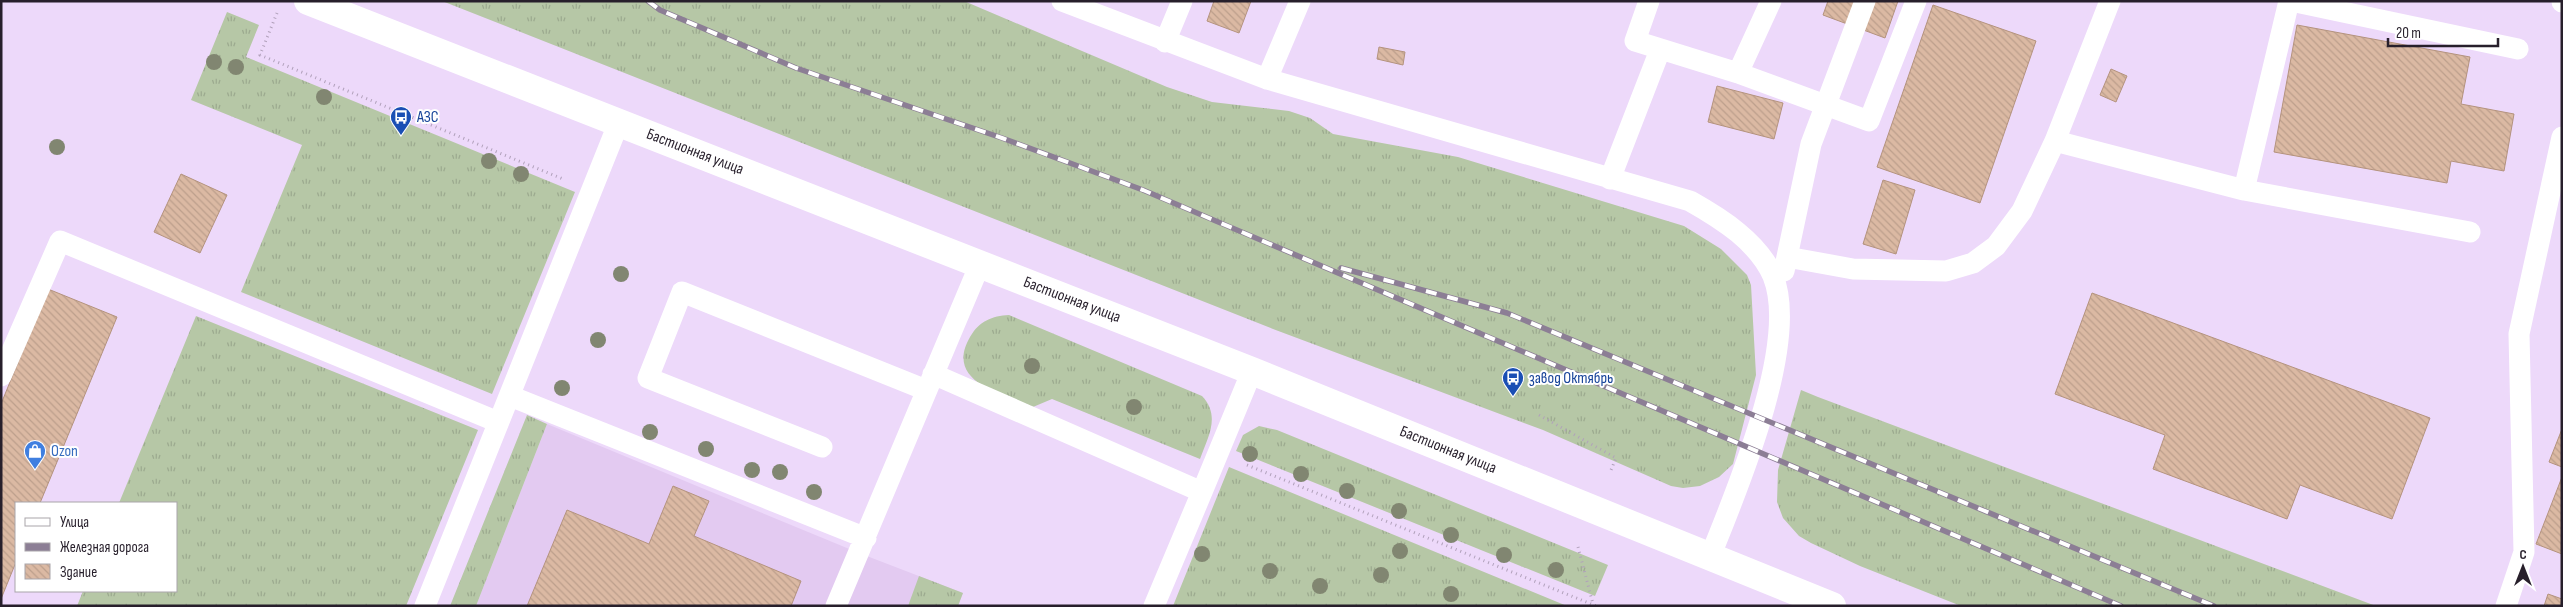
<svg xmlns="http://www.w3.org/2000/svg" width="2563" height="607" viewBox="0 0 2563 607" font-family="'Sofia Sans Condensed',sans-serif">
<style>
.built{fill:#e3caf1}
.grass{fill:url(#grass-tufts)}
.building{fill:url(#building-back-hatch);stroke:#b4937e}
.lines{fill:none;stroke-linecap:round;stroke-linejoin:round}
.path{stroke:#b1a1bb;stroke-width:3;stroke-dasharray:1 4;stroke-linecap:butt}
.lane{stroke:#fff;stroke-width:21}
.secondary{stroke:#fff;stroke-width:28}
.rail-casing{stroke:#8c7e95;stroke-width:5.5}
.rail{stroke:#fff;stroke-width:4;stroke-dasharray:11;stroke-linecap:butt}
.tree{fill:#818671}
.labels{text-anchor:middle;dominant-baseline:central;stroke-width:4;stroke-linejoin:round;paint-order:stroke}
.transit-label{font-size:16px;fill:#164399;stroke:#fff;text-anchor:start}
.street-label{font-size:16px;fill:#271f2b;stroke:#fff}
.shop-label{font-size:16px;fill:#366cbe;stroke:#fff;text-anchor:start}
</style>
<defs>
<pattern id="grass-tufts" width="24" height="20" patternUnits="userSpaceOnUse" patternTransform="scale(1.25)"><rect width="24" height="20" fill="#b6c7a6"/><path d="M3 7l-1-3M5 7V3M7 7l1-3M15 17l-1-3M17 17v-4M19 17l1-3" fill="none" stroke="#9caa8f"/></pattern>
<pattern id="building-back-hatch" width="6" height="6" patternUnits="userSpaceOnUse" patternTransform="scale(1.25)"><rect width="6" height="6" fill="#dbb9a3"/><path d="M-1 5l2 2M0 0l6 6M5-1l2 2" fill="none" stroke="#bc9f8c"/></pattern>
</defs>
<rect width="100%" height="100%" fill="#edd9fa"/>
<path class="built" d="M547 424 859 553 963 593 958 606H476Z"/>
<path class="grass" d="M442 1H964L1167 87 1212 102 1289 111 1310 118 1333 134 1458 157 1684 226 1721 249 1747 275 1751 285 1756 375 1733 464 1719 477 1700 486 1683 488 1671 486 1543 430 1273 329Z
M227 12 259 25 246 57 575 192 492 394 241 292 302 145 191 100Z
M1009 315 1202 396C1221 416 1208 437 1200 459L1052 399 1033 407C1002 394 944 382 970 337 979 321 992 316 1009 315Z
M196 316 478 430 406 606H77L83 591H176V503H119Z
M1801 390 1818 397 2376 606H1961L1860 566 1811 543 1799 536 1783 518 1777 502 1778 470Z
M527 415 547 424 476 606H450Z
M1259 426 1277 430 1608 565 1595 596 1236 451 1243 435Z
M1229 467 1567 606H1173Z
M919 576 963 593 958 606H908Z"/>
<path class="building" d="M1214 1H1251L1239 33 1207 21Z
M1828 1H1898L1885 38 1823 15Z
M1933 5 2036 41 1980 203 1877 167Z
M2297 25 2470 57 2461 104 2514 114 2504 171 2451 161 2447 183 2274 152Z
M1379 47 1405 52 1403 65 1377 59Z
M2111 69 2127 76 2116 102 2100 95Z
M1717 86 1783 103 1774 139 1708 122Z
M181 174 227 195 200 253 154 232Z
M1883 180 1915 190 1896 254 1863 244Z
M48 289 117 317 40 503H16V562L1 599V404Z
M2092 293 2430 418 2392 519 2300 485 2287 519 2153 469 2165 435 2055 394Z
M2562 429V467L2549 462Z
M2562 477V554L2536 544Z
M673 486 709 501 694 536 801 581 791 606H527L567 510 649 544Z
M2548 594 2562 599V606H2544Z"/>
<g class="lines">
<path class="path" d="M277 13 260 55 563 179
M1539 415 1616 458 1611 470
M1247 465 1596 606
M1578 547 1593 604"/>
<path class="lane" d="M1062 1 1267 79 1690 201C1722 219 1758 242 1773 276 1800 343 1736 492 1710 557
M1649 1 1635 41 1738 73 1771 1
M2291 1 2518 49
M2562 1V2
M1165 42 1182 1
M1738 73 1869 121 1916 1
M1267 79 1300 1
M2055 141 2244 190 2470 232
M1610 179 1660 50
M2244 190 2289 1
M1787 257 1853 269 1946 271 1973 263 1996 246 2022 211 2055 141 2110 1
M1784 271 1811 144 1865 1
M933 374 1202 492 1252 371
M1 376 60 241 498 422
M510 396 866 538
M822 447 648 378 682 292 926 390
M425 606 619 122
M836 606 980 264
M1154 606 1202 492
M2506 606 2524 552 2519 334 2562 137"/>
<path class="secondary" d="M308 1 1252 371 1832 606"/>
<g class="rail-casing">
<path id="rail" d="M648 1 660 10 796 68 1002 138 1143 190 2121 606
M1341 268 1507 313 2214 606"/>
</g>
<use href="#rail" class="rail"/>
</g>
<g class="tree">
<circle cx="214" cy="62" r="8"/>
<circle cx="236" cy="67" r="8"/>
<circle cx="324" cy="97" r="8"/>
<circle cx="57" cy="147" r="8"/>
<circle cx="489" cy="161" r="8"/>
<circle cx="521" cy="174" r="8"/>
<circle cx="621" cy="274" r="8"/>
<circle cx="598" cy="340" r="8"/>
<circle cx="1032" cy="366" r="8"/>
<circle cx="562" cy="388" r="8"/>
<circle cx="1134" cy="407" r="8"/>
<circle cx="650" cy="432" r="8"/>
<circle cx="706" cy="449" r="8"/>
<circle cx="1250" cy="454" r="8"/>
<circle cx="752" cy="470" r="8"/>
<circle cx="780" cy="472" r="8"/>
<circle cx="1301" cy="474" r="8"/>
<circle cx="1347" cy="491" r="8"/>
<circle cx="814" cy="492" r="8"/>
<circle cx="1399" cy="511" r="8"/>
<circle cx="1451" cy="535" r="8"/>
<circle cx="1400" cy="551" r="8"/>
<circle cx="1202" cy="554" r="8"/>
<circle cx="1504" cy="555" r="8"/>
<circle cx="1556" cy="570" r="8"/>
<circle cx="1270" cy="571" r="8"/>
<circle cx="1381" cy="575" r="8"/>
<circle cx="1320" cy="586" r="8"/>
<circle cx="1451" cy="594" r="8"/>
</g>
<defs>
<g id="bus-pin" transform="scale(1.125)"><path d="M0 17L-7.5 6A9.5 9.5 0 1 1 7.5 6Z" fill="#1a4fb4" stroke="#fff"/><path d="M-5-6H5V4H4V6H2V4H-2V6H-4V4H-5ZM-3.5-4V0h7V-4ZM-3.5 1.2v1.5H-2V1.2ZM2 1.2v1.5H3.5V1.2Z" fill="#fff"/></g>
<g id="shop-pin" transform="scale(1.125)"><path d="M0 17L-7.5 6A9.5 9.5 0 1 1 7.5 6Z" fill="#3f7fe0" stroke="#fff"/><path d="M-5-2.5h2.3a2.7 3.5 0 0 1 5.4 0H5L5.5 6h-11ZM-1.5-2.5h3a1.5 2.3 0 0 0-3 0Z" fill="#fff"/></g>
</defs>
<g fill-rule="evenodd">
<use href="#bus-pin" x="401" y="117"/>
<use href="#bus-pin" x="1513" y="378"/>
<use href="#shop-pin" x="35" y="451"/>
</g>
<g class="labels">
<g class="transit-label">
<text x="417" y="117">АЗС</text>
<text x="1529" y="378">завод Октябрь</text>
</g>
<g class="street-label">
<text transform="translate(695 152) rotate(21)">Бастионная улица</text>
<text transform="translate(1072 300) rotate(21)">Бастионная улица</text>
<text transform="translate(1448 450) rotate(22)">Бастионная улица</text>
</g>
<g class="shop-label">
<text x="51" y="451">Ozon</text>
</g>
</g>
<rect width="2563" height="607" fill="none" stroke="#271f2b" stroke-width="5"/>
<rect x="15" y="502" width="162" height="90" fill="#ffffff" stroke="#a9a5aa"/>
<rect x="25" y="518" width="25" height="8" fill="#ffffff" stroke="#a9a5aa"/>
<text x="60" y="527" font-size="15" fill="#271f2b">Улица</text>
<rect x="25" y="543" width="25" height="8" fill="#8c7e95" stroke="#a9a5aa"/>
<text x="60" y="552" font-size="15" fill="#271f2b">Железная дорога</text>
<rect x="25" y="564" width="25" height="15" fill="url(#building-back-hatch)" stroke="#a9a5aa"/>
<text x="60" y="577" font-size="15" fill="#271f2b">Здание</text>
<g transform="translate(2523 567)" stroke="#ffffff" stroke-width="4" paint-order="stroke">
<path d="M0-4L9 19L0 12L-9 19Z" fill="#271f2b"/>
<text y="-8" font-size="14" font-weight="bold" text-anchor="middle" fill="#271f2b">С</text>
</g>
<path d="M2388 38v8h110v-8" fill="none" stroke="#271f2b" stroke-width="2.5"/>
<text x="2396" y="38" font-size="15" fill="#271f2b" stroke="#ffffff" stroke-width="4" paint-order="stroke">20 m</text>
</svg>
